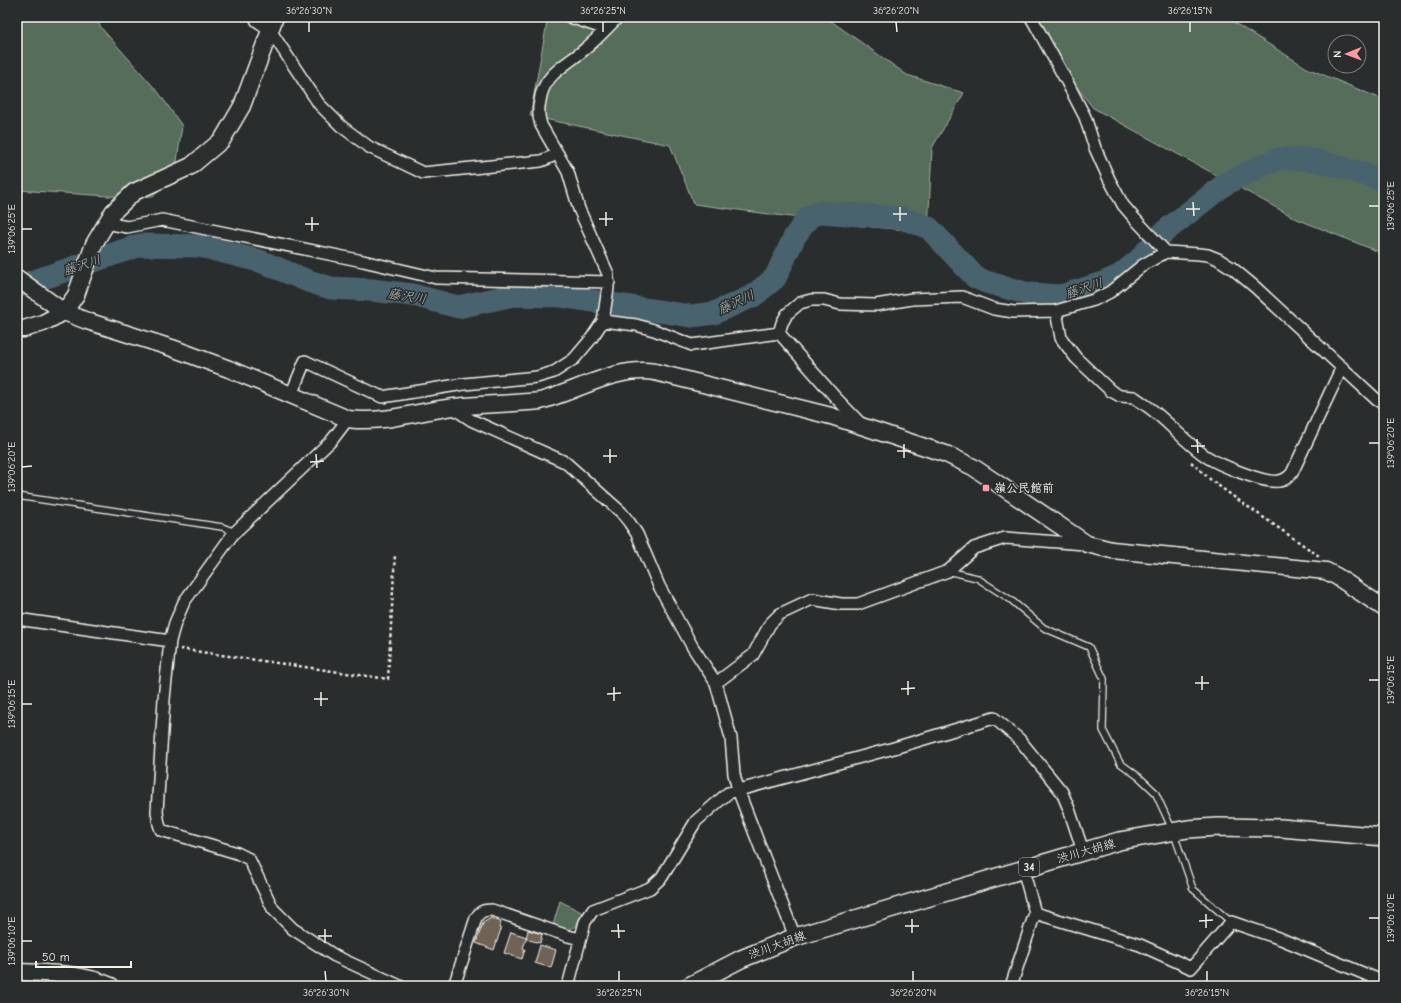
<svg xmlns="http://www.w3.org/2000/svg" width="1401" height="1003" viewBox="0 0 1401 1003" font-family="'Comic Neue','Klee One',sans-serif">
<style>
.green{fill:#556d5a;stroke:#a4afa1}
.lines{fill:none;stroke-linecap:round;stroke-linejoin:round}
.river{stroke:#4a636e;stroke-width:23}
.building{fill:#6f6356;stroke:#f4f1e8}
.lane-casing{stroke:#f4f1e8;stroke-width:8}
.street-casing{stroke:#f4f1e8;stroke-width:14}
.secondary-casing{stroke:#f4f1e8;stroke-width:19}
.primary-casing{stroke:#f4f1e8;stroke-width:20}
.path{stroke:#f4f1e8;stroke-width:2.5;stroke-dasharray:3 3;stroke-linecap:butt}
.lane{stroke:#2a2d2e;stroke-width:5.5}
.street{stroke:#2a2d2e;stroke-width:11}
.secondary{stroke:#2a2d2e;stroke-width:16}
.primary{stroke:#2a2d2e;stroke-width:17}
.ticks{fill:none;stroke:#f4f1e8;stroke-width:1.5}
.poi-dot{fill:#ff9aa2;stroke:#2a2d2e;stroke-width:1.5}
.labels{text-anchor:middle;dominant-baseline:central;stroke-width:3;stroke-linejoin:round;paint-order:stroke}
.shield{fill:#2a2d2e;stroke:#b7b6b0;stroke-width:1}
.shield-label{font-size:11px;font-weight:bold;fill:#f4f1e8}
.poi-label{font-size:12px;font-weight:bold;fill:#f4f1e8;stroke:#2a2d2e;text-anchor:start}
.street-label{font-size:12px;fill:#f4f1e8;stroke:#2a2d2e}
.water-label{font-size:13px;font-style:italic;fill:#b0b8b7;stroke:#2a2d2e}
.neatline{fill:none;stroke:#f4f1e8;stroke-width:1.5}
.ticks-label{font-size:10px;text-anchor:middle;fill:#f4f1e8}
</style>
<rect width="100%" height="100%" fill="#2a2d2e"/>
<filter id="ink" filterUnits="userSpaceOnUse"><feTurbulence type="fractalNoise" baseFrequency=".025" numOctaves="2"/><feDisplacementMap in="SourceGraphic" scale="8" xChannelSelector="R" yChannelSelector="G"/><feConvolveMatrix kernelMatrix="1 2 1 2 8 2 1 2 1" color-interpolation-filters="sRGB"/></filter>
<g filter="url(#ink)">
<path class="green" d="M17 17H94L103 30 159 93 182 126 176 168 153 197 108 196 17 190Z
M548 17H823L831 21 907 75 964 93 932 148 928 232 851 225 694 204 670 145 530 116Z
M1022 17H1225L1307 68 1384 100V254L1297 219 1093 108Z
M560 901 583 913 577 923V926L568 930 553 925Z"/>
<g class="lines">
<path class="river" d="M17 287 140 245 200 246 260 261 308 281 331 288 371 290 413 295 458 307 514 295 560 296 691 316 714 313 753 296 775 278 795 236 809 217 821 212 901 218 916 223 929 228 975 277 986 282 1029 294 1061 296 1103 283 1121 275 1138 261 1164 232 1225 184 1264 165 1279 159H1303L1320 161 1384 180"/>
</g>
<path class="building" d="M491 918 501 922 499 928 501 929 494 950 476 943 483 923Z
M528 930 542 934 540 943 526 939Z
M511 932 527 937 523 948 525 949 522 959 504 953Z
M540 945 556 950 551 968 535 963Z"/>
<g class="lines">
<g class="lane-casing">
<path id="lane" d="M17 496 222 527 230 530 233 534
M948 571 977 578 1011 600 1044 628 1089 647 1104 679 1103 730 1120 763 1139 777 1155 792 1173 831 1193 889 1231 922"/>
</g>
<g class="street-casing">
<path id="street" d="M255 17 257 21 270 30 319 104 341 126 369 147 423 173 541 161 558 154
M570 17 606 29
M1031 17 1067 82 1085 117 1095 148 1109 179 1123 205 1135 219 1166 252
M106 223 127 227 162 220 363 261 436 278 609 282
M1056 311 1061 338 1076 358 1111 391 1120 396 1134 397 1144 404C1167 419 1184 442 1207 457 1220 465 1265 484 1279 481 1285 480 1289 477 1292 473L1342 367
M603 321 636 325 654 330 692 345 779 333
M291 395 305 361 382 397 464 384 537 377 554 372 574 359 591 339 603 321 608 288V274L579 209 568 172 541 125C538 116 538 109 540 101 543 74 567 65 585 49 597 39 607 28 618 17
M453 408 471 420 565 462 621 512 629 522 637 534 659 586 692 646 716 683 731 738 734 774 738 790 795 937
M348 419 332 440 233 534 184 602 175 623 170 641 164 699 157 812 159 824 161 830 237 853 249 859 273 909 293 929 335 956 400 986
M862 425 835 397 779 333 782 323 787 314 800 303 811 300H824L840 304 876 305 912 299 962 297 994 309 1014 312 1056 311 1094 300 1110 292 1143 265 1166 252 1199 254 1208 255 1218 259 1232 268 1255 287 1377 400 1384 404
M17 619 170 641
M716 683 753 655 770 624 780 614 812 599 841 604H858L948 571 974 548 1005 538 1085 544
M1035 913 1140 945 1191 968 1231 922 1281 939 1377 979H1384
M454 986 476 918C480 911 484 910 492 910L568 936 580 939
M568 986 585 922 593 910 650 888 662 877 696 821 728 793 894 748 994 718 1019 739 1062 792 1069 809 1083 851
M1011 986 1035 913 1023 869"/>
</g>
<g class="secondary-casing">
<path id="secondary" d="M17 278 64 312 87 321 172 348 229 369 348 419C384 424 418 411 454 407 483 404 511 404 540 401 578 391 615 366 655 372L831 416 946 454 973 467 1087 544 1112 550 1326 571 1336 576 1384 608
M17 329H24L43 323 64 312 76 295 94 244 113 212 134 192 191 166 222 140 242 106 275 17
M17 972C49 973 82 973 111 986"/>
</g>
<g class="primary-casing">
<path id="primary" d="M689 986 741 959 795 937 1119 841 1188 829 1217 827 1281 828 1384 837"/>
</g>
<path class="path" d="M1191 462 1211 480 1234 497 1319 556
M180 649 388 679 395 554"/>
<use href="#lane" class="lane"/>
<use href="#street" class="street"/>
<use href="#secondary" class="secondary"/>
<use href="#primary" class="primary"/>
</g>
</g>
<path class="ticks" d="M309 22V32M603 22V32M896 22 897 32M1190 22V32M1193 202 1194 216M1369 206H1379M900 207V221M1186 209H1200M606 212V226M893 214H907M312 217V231M599 219H613M305 224H319M22 229H32M1197 439 1198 453M1369 443H1379M904 444V458M1191 446H1205M610 449V463M897 451H911M316 454 317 468M603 456H617M310 462 324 461M22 467 32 466M1202 676V690M1369 680H1379M908 681V695M1195 683H1209M614 687V701M901 689 915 688M321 692V706M607 694 621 693M314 699H328M22 704H32M1206 914V928M1369 918H1379M912 919V933M1199 921 1213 920M618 924 619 938M905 926H919M325 929V943M611 931H625M318 936H332M22 941H32M325 971 326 981M619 971V981M913 971V981M1207 971V981"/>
<rect class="poi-dot" x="982" y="484" width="8" height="8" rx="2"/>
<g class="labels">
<rect class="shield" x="1019" y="858" width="20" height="18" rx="3"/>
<g class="shield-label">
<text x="1029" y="867">34</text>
</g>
<g class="poi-label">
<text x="994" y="488">嶺公民館前</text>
</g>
<g class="street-label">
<text transform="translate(1086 851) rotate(-16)">渋川大胡線</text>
<text transform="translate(777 945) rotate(-20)">渋川大胡線</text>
</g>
<g class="water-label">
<text transform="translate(82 265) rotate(-19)">藤沢川</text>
<text transform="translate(1084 288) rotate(-19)">藤沢川</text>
<text transform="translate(407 296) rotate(9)">藤沢川</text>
<text transform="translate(736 302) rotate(-25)">藤沢川</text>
</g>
</g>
<rect width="1401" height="1003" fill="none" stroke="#2a2d2e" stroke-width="44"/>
<g transform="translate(1347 54) rotate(269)"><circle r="19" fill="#2a2d2e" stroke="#7b7b78"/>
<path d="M0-3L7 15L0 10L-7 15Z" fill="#ff9aa2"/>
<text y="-6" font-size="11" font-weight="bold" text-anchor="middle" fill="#f4f1e8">N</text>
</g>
<path d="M36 961v6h95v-6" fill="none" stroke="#f4f1e8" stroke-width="2"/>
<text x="42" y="961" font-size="12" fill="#f4f1e8" stroke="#2a2d2e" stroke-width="3" paint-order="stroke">50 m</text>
<rect x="22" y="22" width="1357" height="959" class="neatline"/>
<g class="ticks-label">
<text x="309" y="14">36°26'30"N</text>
<text x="603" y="14">36°26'25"N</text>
<text x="896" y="14">36°26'20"N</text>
<text x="1190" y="14">36°26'15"N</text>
<text transform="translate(1390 206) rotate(-90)" y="4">139°06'25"E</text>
<text transform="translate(11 229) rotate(-90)" y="4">139°06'25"E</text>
<text transform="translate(1390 443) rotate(-90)" y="4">139°06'20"E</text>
<text transform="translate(11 467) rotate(-90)" y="4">139°06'20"E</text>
<text transform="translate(1390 680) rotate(-90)" y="4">139°06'15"E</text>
<text transform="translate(11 704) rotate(-90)" y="4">139°06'15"E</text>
<text transform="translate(1390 918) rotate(-90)" y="4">139°06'10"E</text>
<text transform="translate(11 941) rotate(-90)" y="4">139°06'10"E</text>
<text x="326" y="996">36°26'30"N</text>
<text x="619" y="996">36°26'25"N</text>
<text x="913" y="996">36°26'20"N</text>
<text x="1207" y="996">36°26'15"N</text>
</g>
</svg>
